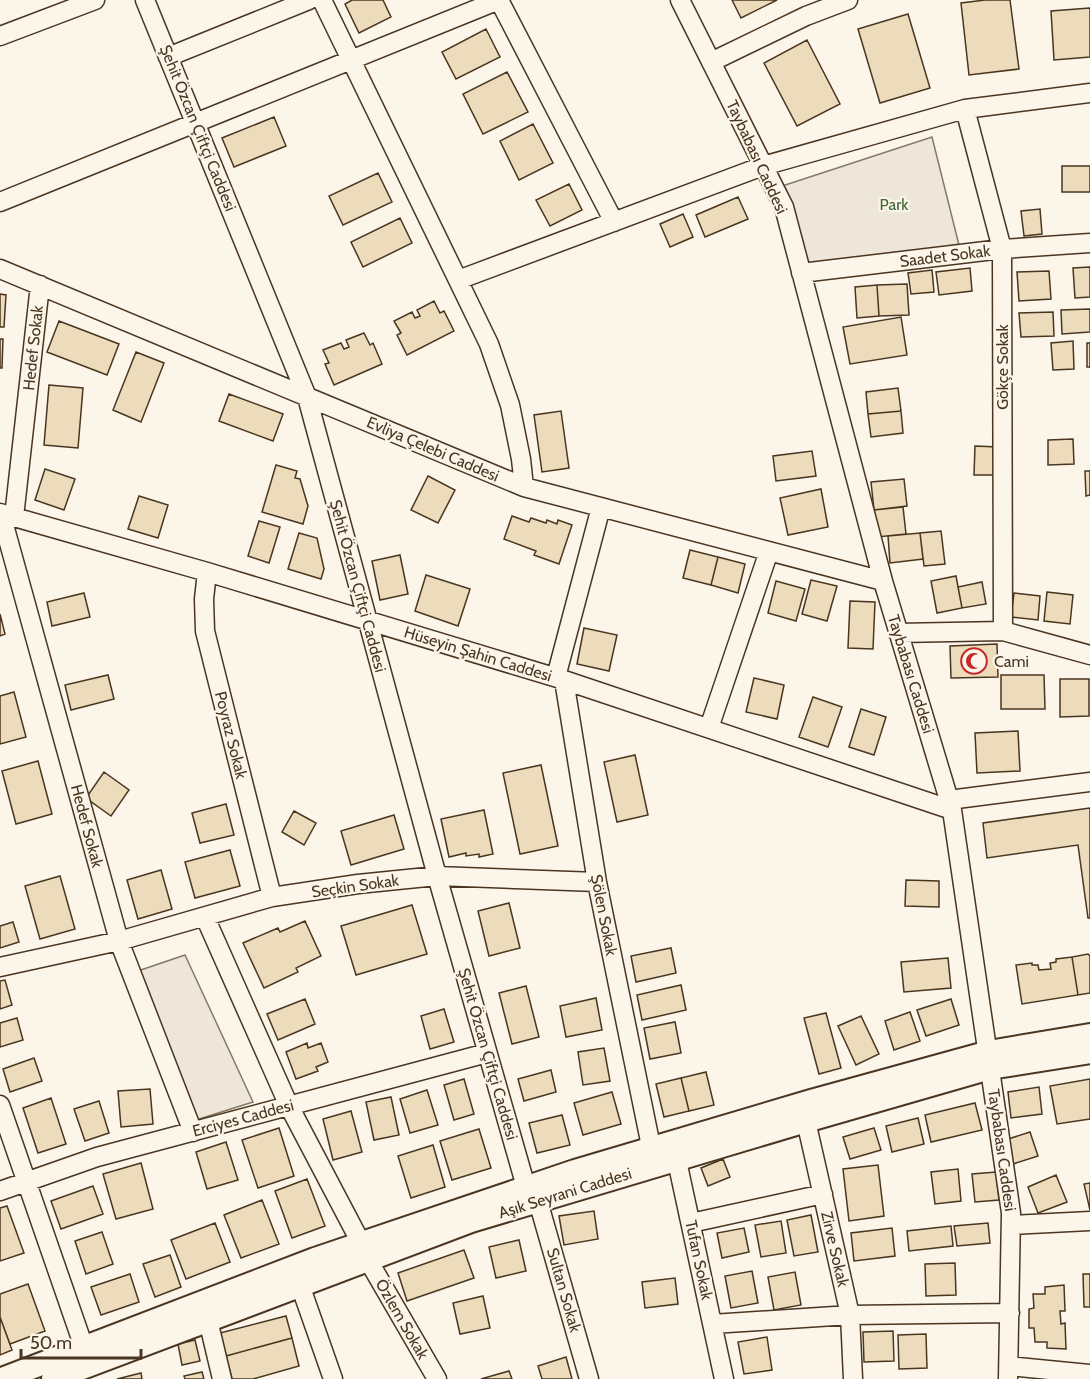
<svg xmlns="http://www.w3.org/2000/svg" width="1090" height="1379" viewBox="0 0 1090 1379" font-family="Cabin,sans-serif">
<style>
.green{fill:#ede6d9;stroke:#887966;stroke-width:1.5}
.building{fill:#ecdcbc;stroke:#4a3520;stroke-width:1.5}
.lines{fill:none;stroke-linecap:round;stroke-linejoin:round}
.minor-casing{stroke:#4a3520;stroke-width:21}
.major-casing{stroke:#4a3520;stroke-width:26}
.minor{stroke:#fbf6e9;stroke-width:18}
.major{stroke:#fbf6e9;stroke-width:22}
.labels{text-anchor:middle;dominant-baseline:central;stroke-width:4.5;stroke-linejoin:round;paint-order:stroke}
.street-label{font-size:16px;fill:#4a3520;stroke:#fbf6e9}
.park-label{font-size:16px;fill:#436837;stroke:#fbf6e9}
.poi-label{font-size:16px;fill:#4a3520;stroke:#fbf6e9;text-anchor:start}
</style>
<rect width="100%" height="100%" fill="#fbf6e9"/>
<path class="green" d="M932 137 960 249 802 266 776 188Z
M185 955 253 1102 180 1125 126 975Z"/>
<path class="building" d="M352 0H383L391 17 359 33 345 4Z
M732 0H777L741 18Z
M985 0H1010L1019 69 969 75 961 3Z
M1090 8V57L1054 60 1051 11Z
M908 14 930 88 880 103 858 29Z
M486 29 500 57 456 79 442 52Z
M807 40 840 104 797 126 764 63Z
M507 72 528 112 483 134 463 94Z
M274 117 286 146 234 167 222 138Z
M533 124 553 163 519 180 500 141Z
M1062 166H1090V192H1062Z
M378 173 392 202 343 225 329 196Z
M569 184 582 210 550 226 536 200Z
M738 197 748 219 705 237 696 215Z
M1040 209 1042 234 1024 236 1021 211Z
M683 214 693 237 670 247 660 224Z
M400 218 412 243 363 267 351 242Z
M1090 267V297L1075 298 1073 268Z
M970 268 972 291 939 295 936 272Z
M932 270 934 292 911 294 908 273Z
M1049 271 1051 299 1019 301 1017 272Z
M907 284 909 315 879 316 877 285Z
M877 285 879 316 857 318 855 287Z
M0 294 6 295 4 327H0Z
M434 301 440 313 444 311 454 331 407 355 397 335 401 333 394 321 412 312 415 318 420 316 417 310Z
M1090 309V332L1062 334 1061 310Z
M1053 312 1054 336 1021 337 1019 313Z
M901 317 907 355 850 364 843 327Z
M59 321 119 344 107 375 47 352Z
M364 333 370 345 373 343 382 364 334 385 325 364 329 363 323 350 341 343 344 349 349 347 346 340Z
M0 339H3L2 368H0Z
M1073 341 1074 369 1053 370 1051 343Z
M1087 343H1090V367H1087Z
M136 352 164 363 141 422 113 410Z
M49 385 83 388 78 448 44 445Z
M898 388 901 411 868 414 866 392Z
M229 394 283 414 273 441 219 421Z
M561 411 569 468 542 472 534 415Z
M901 411 903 433 871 437 868 414Z
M1073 439 1074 464 1048 465V440Z
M975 446 998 447 997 475H974Z
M812 451 816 476 776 481 773 456Z
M276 465 297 471 295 478 300 479 308 506 303 524 262 512Z
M45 469 75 479 64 510 35 500Z
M1085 471H1090V495L1086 496Z
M428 476 455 490 438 523 411 510Z
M904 479 907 506 874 510 871 482Z
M821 489 828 527 788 535 780 498Z
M139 496 168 505 158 538 128 529Z
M903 507 906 534 877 537 874 510Z
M512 516 529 522 531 518 546 523 547 520 557 524 558 520 572 525 559 564 534 555 536 551 504 539Z
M259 521 280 527 269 563 248 556Z
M941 531 945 564 924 566 920 533Z
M299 533 317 538 324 569 321 579 288 569Z
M920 533 923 559 890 563 888 536Z
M690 550 718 557 711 585 683 578Z
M400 555 408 594 380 600 372 561Z
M718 557 745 564 738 593 711 585Z
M426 575 470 589 458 626 415 611Z
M956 576 962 608 937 613 931 581Z
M811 580 837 586 827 621 802 614Z
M776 581 805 589 796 621 768 613Z
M982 582 986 604 962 608 958 587Z
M1047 592 1073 595 1070 624 1044 621Z
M84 593 90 617 52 626 47 602Z
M1014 593 1040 596 1038 620 1011 617Z
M850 601 875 602 873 649 848 648Z
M0 614 5 634 0 636Z
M584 628 617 635 609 671 577 664Z
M997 644 998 677 951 678 950 646Z
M108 675 114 699 71 710 65 685Z
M1001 675H1044L1045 709H1001Z
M754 678 784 685 777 719 746 712Z
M1060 679H1089V716L1060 717Z
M14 692 26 737 0 744V696Z
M813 697 842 707 828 747 799 737Z
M861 709 886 717 874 755 849 747Z
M1018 731 1020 771 977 773 975 733Z
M635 755 648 815 617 822 604 762Z
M38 761 52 814 16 824 2 771Z
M541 765 558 846 520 854 503 773Z
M104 772 129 790 111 816 86 798Z
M226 804 234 835 200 843 192 813Z
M1090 808V918H1088L1078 845 987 858 983 823Z
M484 810 493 854 479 857V854L466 856V853L449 857 441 819Z
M294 811 316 823 304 845 282 832Z
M394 815 404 849 351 865 341 831Z
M230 850 240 886 195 898 185 862Z
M161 870 172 909 138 919 127 880Z
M60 876 75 929 40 939 25 886Z
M906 880 939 881V907L905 906Z
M509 903 520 948 489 956 478 911Z
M412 905 427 954 356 975 341 926Z
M305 921 321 956 296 968 298 972 264 988 243 943 278 928 280 932Z
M13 922 19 942 0 948V926Z
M671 948 676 973 636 982 631 956Z
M1088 954 1090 956V993L1078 995 1072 957Z
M1072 957 1078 995 1022 1004 1016 965 1032 963V965H1038L1039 970 1051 969 1050 963 1056 962V959Z
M948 958 951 988 904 992 901 962Z
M5 980 12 1005 0 1009V981Z
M681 985 686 1010 642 1020 637 995Z
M526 986 539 1037 512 1044 499 993Z
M596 998 602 1030 566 1037 560 1006Z
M305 999 315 1024 278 1040 267 1014Z
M951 999 959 1025 926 1036 917 1010Z
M444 1009 454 1042 430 1049 421 1016Z
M910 1012 920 1041 894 1050 885 1021Z
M826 1013 841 1068 819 1074 804 1018Z
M861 1016 879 1054 856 1065 838 1026Z
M17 1018 23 1040 0 1047V1023Z
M675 1022 681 1053 650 1059 644 1028Z
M307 1043 308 1048 321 1043 328 1062 316 1067 318 1071 296 1079 286 1052Z
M604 1048 610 1081 583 1085 578 1052Z
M34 1058 42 1081 10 1092 3 1069Z
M551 1070 556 1092 524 1101 518 1079Z
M706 1072 714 1105 689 1111 681 1078Z
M681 1078 689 1111 664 1117 656 1084Z
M464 1079 474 1114 454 1120 444 1085Z
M1090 1079V1119L1057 1124 1050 1086Z
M1039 1087 1042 1114 1011 1118 1008 1092Z
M150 1089 153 1124 121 1127 118 1091Z
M427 1090 438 1125 410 1133 400 1099Z
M612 1092 621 1124 583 1135 574 1103Z
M391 1097 399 1135 374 1140 366 1102Z
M51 1098 66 1144 38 1153 23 1108Z
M99 1101 109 1133 85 1141 74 1109Z
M975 1103 982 1130 931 1142 925 1115Z
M351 1111 362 1152 333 1160 323 1119Z
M562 1115 570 1145 537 1153 529 1123Z
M918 1118 924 1144 892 1152 886 1126Z
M279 1128 294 1176 258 1188 242 1140Z
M874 1128 881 1150 850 1159 843 1137Z
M479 1129 491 1168 452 1180 440 1141Z
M1030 1132 1038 1156 1013 1164 1005 1140Z
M226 1142 238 1180 207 1189 196 1152Z
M433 1145 445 1187 411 1198 398 1156Z
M723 1159 730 1177 708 1186 701 1168Z
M141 1163 153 1209 116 1219 103 1174Z
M878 1165 884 1216 849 1221 843 1169Z
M958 1169 961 1201 935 1204 931 1172Z
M996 1172 999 1200 975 1202 972 1174Z
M1056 1175 1067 1202 1038 1213 1028 1187Z
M307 1179 325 1226 292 1238 275 1191Z
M1090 1183V1210L1084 1184Z
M93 1186 103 1214 61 1229 51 1201Z
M262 1200 279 1244 241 1258 224 1215Z
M7 1206 24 1253 0 1261V1208Z
M594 1211 598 1239 564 1245 559 1216Z
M811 1215 818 1252 794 1256 787 1220Z
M781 1221 786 1253 761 1257 755 1225Z
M215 1223 230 1262 186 1279 171 1240Z
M988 1223 990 1243 957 1246 954 1226Z
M951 1226 953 1246 909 1251 907 1231Z
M744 1228 749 1252 722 1258 717 1233Z
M892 1228 895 1256 854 1261 851 1233Z
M102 1232 113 1264 86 1274 75 1241Z
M519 1240 526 1271 496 1278 489 1247Z
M464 1250 474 1278 407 1301 398 1273Z
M170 1255 181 1287 155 1297 143 1264Z
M955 1263 956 1295 926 1296 925 1264Z
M752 1271 758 1303 731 1308 725 1276Z
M795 1272 801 1305 774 1310 768 1277Z
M130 1274 139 1302 101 1315 91 1287Z
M1083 1274H1090V1307H1084Z
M675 1278 678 1304 645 1308 642 1282Z
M28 1284 45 1331 10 1344 0 1317V1294Z
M1064 1285 1065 1311H1060L1061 1324 1065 1323 1066 1349 1047 1348V1342H1035L1034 1328H1029V1309L1034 1308 1033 1294H1045V1287Z
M483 1296 490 1328 460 1334 453 1303Z
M286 1316 292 1338 226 1356 220 1333Z
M0 1317 12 1350 0 1355Z
M893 1331 894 1361 864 1362 863 1332Z
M926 1334 927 1368 899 1369 898 1335Z
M767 1337 772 1370 744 1374 738 1342Z
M292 1338 299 1366 253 1379H232L226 1356Z
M195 1340 200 1361 182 1365 178 1344Z
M566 1357 572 1379H542L538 1366Z
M509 1371 512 1379H481Z
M202 1372 204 1379H185L184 1376Z
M141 1373 142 1379H117Z"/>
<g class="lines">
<g class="minor-casing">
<path id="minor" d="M145 0 307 397 437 876 526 1187
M322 0 489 344 510 405 521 459 524 487
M499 0 614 222
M680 0 784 207 883 581 952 810 1011 1213 1008 1379
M0 36 95 0
M168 57 309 0
M711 62 806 16 848 0
M965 109 1002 249 1003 631
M0 202 499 0
M0 269 524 487 883 581
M801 273 1002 249 1090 243
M458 280 763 166 965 109 1090 93
M0 513 207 572 564 680 952 810
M1 514 119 941 193 1132
M14 517 40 285
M207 572 204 599 205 631 272 897
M898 633 1003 631 1090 655
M556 677 601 507
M564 680 597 882 654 1161
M709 728 769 551
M949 800 1090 782
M205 917 289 1106 361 1243 368 1260 437 1379
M0 967 119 941 272 897 358 884 437 876 597 882
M0 1105 88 1359
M806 1121 850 1315 853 1379
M674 1147 724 1379
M0 1191 97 1157 487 1053
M538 1201 589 1379
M691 1223 823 1194
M1011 1225 1090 1221
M300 1285 333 1379
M208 1320 222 1379
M712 1324 850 1315 1010 1313
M1009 1366 1090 1374"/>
</g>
<g class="major-casing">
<path id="major" d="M2 1379 315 1259 575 1171 811 1101 989 1052 1090 1035
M53 1379 471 1221 806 1121 990 1068 1090 1052"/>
</g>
<use href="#minor" class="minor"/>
<use href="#major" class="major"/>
</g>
<defs>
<g id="mosque-ring" transform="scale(1.35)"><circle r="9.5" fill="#fbf6e9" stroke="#c62828" stroke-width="1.5"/><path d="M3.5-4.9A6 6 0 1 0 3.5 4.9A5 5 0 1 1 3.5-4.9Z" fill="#c62828"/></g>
</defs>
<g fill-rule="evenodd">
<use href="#mosque-ring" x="974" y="661"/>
</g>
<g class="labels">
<g class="street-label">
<text transform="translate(198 128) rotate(68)">Şehit Özcan Çiftçi Caddesi</text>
<text transform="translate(757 157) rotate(65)">Taybabası Caddesi</text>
<text transform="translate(945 256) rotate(-7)">Saadet Sokak</text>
<text transform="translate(33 348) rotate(-84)">Hedef Sokak</text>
<text transform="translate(1002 367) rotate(-90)">Gökçe Sokak</text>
<text transform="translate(433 449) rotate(23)">Evliya Çelebi Caddesi</text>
<text transform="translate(358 586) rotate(75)">Şehit Özcan Çiftçi Caddesi</text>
<text transform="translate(478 654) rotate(17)">Hüseyin Şahin Caddesi</text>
<text transform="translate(911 674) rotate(73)">Taybabası Caddesi</text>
<text transform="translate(231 735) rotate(76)">Poyraz Sokak</text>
<text transform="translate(87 826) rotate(75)">Hedef Sokak</text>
<text transform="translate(355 886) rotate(-8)">Seçkin Sokak</text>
<text transform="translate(604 915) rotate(79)">Şölen Sokak</text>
<text transform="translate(488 1054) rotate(74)">Şehit Özcan Çiftçi Caddesi</text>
<text transform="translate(243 1118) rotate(-15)">Erciyes Caddesi</text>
<text transform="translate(1002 1150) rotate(82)">Taybabası Caddesi</text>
<text transform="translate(565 1193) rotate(-17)">Aşık Seyrani Caddesi</text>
<text transform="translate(835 1249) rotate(77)">Zirve Sokak</text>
<text transform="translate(699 1260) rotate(78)">Tufan Sokak</text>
<text transform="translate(564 1290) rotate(74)">Sultan Sokak</text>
<text transform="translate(402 1319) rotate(60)">Özlem Sokak</text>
</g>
<g class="park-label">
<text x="894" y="204">Park</text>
</g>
<g class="poi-label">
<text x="994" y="661">Cami</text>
</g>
</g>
<path d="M21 1349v9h120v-9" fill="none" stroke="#4a3520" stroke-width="3"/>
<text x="30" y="1349" font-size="18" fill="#4a3520" stroke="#fbf6e9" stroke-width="4.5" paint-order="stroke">50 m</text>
</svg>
